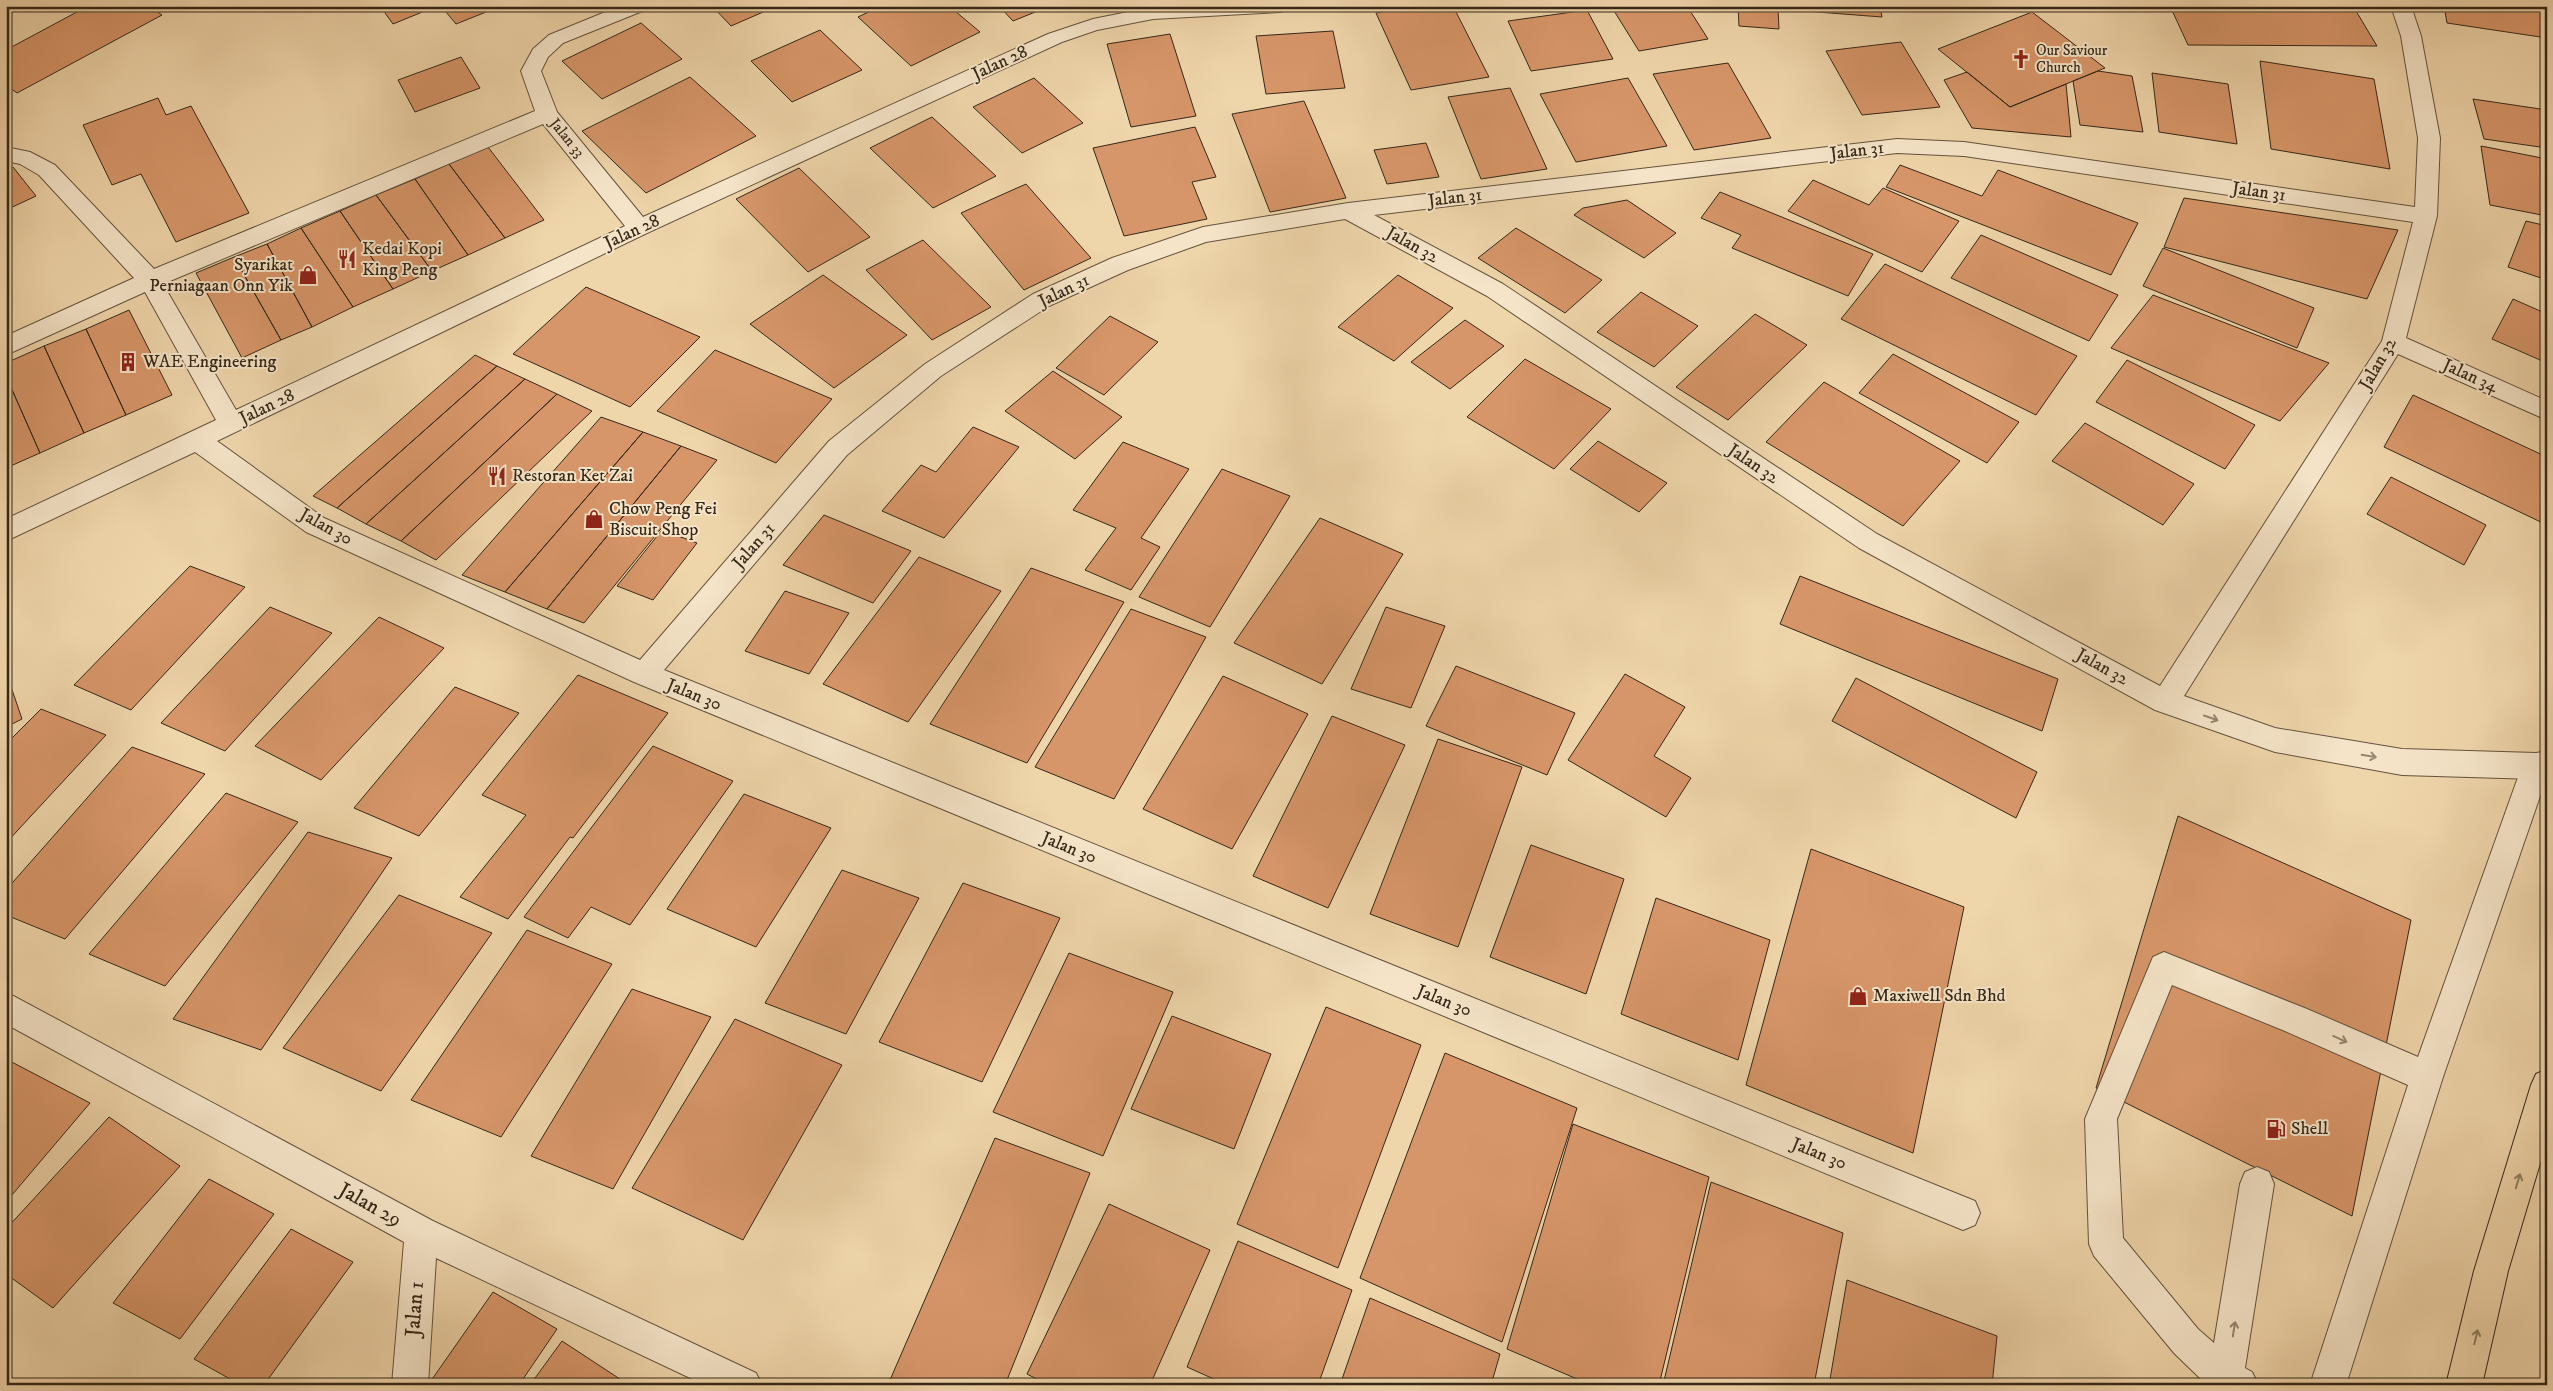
<svg xmlns="http://www.w3.org/2000/svg" width="2553" height="1391" viewBox="0 0 2553 1391" font-family="'IM FELL DW Pica',serif">
<style>
.building{fill:#d79669;stroke:#352818}
.lines{fill:none;stroke-linecap:round;stroke-linejoin:round}
.lane-casing{stroke:#64533c;stroke-width:2}
.street-casing{stroke:#64533c;stroke-width:2}
.highway-casing{stroke:#352818;stroke-width:2}
.lane{fill:#f5e4c8;fill-rule:evenodd}
.street{fill:#f5e4c8;fill-rule:evenodd}
.highway{fill:#efd5aa;fill-rule:evenodd}
.oneway{stroke:#958670}
.oneway2{stroke:#927e61}
.labels{text-anchor:middle;dominant-baseline:central;stroke-width:4;stroke-linejoin:round;paint-order:stroke}
.far-poi-label{font-size:15px;fill:#352818;stroke:#f5e4c8;text-anchor:start}
.far-street-label{font-size:15px;fill:#352818;stroke:#f5e4c8}
.street-label{font-size:18px;fill:#352818;stroke:#f5e4c8}
.poi-label{font-size:18px;fill:#352818;stroke:#f5e4c8;text-anchor:start}
.near-street-label{font-size:21px;fill:#352818;stroke:#f5e4c8}
</style>
<rect width="100%" height="100%" fill="#efd5aa"/>
<filter id="stains"><feTurbulence type="fractalNoise" baseFrequency=".004" numOctaves="4"/><feColorMatrix values="0 0 0 0 .2 0 0 0 0 .09 0 0 0 0 .02 0 0 0 .5 -.17"/></filter>
<radialGradient id="worn" r=".72"><stop offset=".6" stop-color="#630" stop-opacity="0"/><stop offset="1" stop-color="#630" stop-opacity=".3"/></radialGradient>
<path class="building" d="M88 6H149L162 15 17 93 6 85V50Z
M380 6H437L393 24Z
M441 6H501L456 24Z
M712 6H777L731 26Z
M881 6H949L980 32 911 66 858 17Z
M999 6H1050L1013 21Z
M1421 6H1453L1489 77 1411 90 1376 13Z
M1611 6H1687L1708 39 1639 51Z
M1738 6H1880L1882 17 1778 9 1779 29 1739 26Z
M2170 6H2353L2377 46 2188 45Z
M2444 6H2547V38L2447 23Z
M1587 10 1613 59 1531 71 1508 21Z
M2032 12 2105 68 2010 107 1938 49Z
M641 23 682 59 602 99 562 61Z
M820 30 862 70 792 102 751 61Z
M1333 31 1345 88 1266 94 1256 36Z
M1170 34 1196 116 1131 127 1107 44Z
M1901 42 1940 107 1862 115 1826 51Z
M461 57 480 88 415 112 398 80Z
M2260 61 2374 79 2390 169 2271 149Z
M1728 63 1771 138 1694 150 1653 74Z
M2098 71 2132 76 2143 132 2080 125 2073 81Z
M1967 72 2010 107 2066 84 2071 137 1972 128 1944 80Z
M2152 73 2228 84 2237 144 2159 132Z
M690 77 756 136 646 193 582 131Z
M1034 78 1083 123 1022 153 973 107Z
M1628 78 1667 146 1576 162 1540 94Z
M1510 88 1547 169 1481 179 1448 97Z
M158 98 166 115 191 106 249 213 176 242 141 174 112 185 83 125Z
M2473 99 2547 110V148L2484 139Z
M1304 101 1346 198 1270 212 1232 114Z
M932 117 996 176 933 208 870 148Z
M1195 127 1216 177 1192 182 1207 219 1124 236 1093 148Z
M1426 143 1439 177 1387 184 1374 150Z
M2481 146 2547 159V216L2490 205Z
M488 147 544 220 505 238 449 164Z
M449 164 505 238 468 255 415 179Z
M1900 165 1982 196 1998 170 2138 223 2111 275 1886 187Z
M13 167 36 196 6 210V171Z
M799 168 870 237 808 272 736 199Z
M415 179 468 255 432 271 376 195Z
M1813 180 1869 205 1883 188 1959 221 1922 272 1788 211Z
M1026 184 1091 258 1024 290 961 213Z
M1720 192 1873 254 1848 296 1732 248 1741 235 1701 218Z
M376 195 432 271 393 289 340 211Z
M2184 198 2398 230 2367 299 2164 247Z
M1627 200 1676 233 1644 258 1574 215 1583 208Z
M340 211 393 289 353 307 301 228Z
M2526 221 2547 226V280L2508 267Z
M301 228 353 307 312 327 267 244Z
M1516 228 1602 280 1565 313 1478 258Z
M1981 235 2118 295 2089 341 1951 278Z
M923 240 991 307 932 340 866 270Z
M267 244 312 327 281 340 234 257Z
M2163 248 2314 308 2297 348 2143 286Z
M234 257 281 340 242 358 196 273Z
M1885 264 2077 356 2036 415 1841 319Z
M823 275 907 335 834 388 750 324Z
M1398 275 1453 308 1394 361 1338 327Z
M586 287 700 337 630 407 513 354Z
M1641 292 1698 326 1654 367 1597 332Z
M2153 295 2329 363 2280 421 2111 348Z
M2513 299 2547 314V363L2492 339Z
M129 310 172 395 126 415 86 329Z
M1755 314 1807 345 1728 420 1676 387Z
M1110 316 1158 342 1104 395 1056 368Z
M1465 320 1504 346 1450 389 1411 362Z
M86 329 126 415 84 433 44 346Z
M44 346 84 433 40 453 6 376V363Z
M715 350 832 399 776 463 657 411Z
M1893 354 2019 422 1987 463 1859 393Z
M475 355 497 366 337 508 313 496Z
M1525 359 1611 409 1554 469 1467 417Z
M2127 360 2255 425 2225 469 2096 402Z
M497 366 525 379 366 524 337 508Z
M1053 371 1122 417 1075 459 1005 411Z
M6 376 40 453 6 468Z
M525 379 557 394 401 541 366 524Z
M1824 382 1960 461 1903 526 1766 442Z
M557 394 592 411 436 560 401 541Z
M2413 395 2547 457V525L2384 447Z
M601 417 643 432 505 592 462 575Z
M2085 423 2194 484 2163 525 2052 461Z
M973 427 1019 447 944 538 882 511 921 465 936 472Z
M643 432 681 446 547 609 505 592Z
M1598 441 1667 483 1639 512 1570 469Z
M1123 442 1189 469 1141 538 1160 547 1131 590 1085 570 1116 528 1073 510Z
M681 446 717 460 584 623 547 609Z
M1222 469 1290 496 1210 627 1139 597Z
M2391 477 2486 525 2464 565 2367 514Z
M824 515 911 551 873 603 783 565Z
M1320 518 1403 554 1322 684 1234 643Z
M662 530 697 543 653 600 617 586Z
M919 557 1001 591 908 722 823 684Z
M190 566 245 587 131 710 74 685Z
M1031 568 1124 602 1027 763 930 724Z
M1800 576 2058 679 2042 731 1780 624Z
M785 591 849 613 809 674 745 651Z
M270 607 332 633 225 751 161 723Z
M1386 607 1445 626 1411 708 1351 689Z
M1131 609 1206 637 1114 799 1035 767Z
M379 617 444 648 321 780 255 746Z
M1456 666 1575 713 1547 775 1426 726Z
M6 672 22 719 6 727Z
M1625 674 1685 707 1654 756 1691 778 1666 817 1568 760Z
M578 675 668 713 573 838 570 837 508 919 460 897 526 815 482 795Z
M1223 676 1308 714 1232 849 1143 809Z
M1856 678 2037 772 2016 818 1832 721Z
M455 687 519 713 419 836 354 808Z
M41 709 106 735 6 843V744Z
M1332 716 1405 745 1328 908 1253 876Z
M1438 739 1522 767 1458 947 1370 914Z
M653 746 733 781 630 925 591 907 568 938 524 917Z
M132 747 205 774 65 939 6 915V890Z
M226 793 298 822 165 986 89 954Z
M744 794 831 828 756 947 667 909Z
M2178 816 2411 920 2352 1216 2096 1088Z
M308 832 392 858 261 1050 173 1019Z
M1531 845 1624 879 1586 994 1490 957Z
M1811 849 1964 907 1913 1153 1746 1085Z
M842 870 919 898 846 1034 765 1003Z
M963 883 1060 918 982 1082 879 1042Z
M399 895 492 933 381 1091 283 1048Z
M1656 898 1770 940 1738 1060 1621 1014Z
M527 930 612 964 501 1137 411 1100Z
M1069 953 1173 992 1103 1156 993 1112Z
M632 989 711 1017 613 1189 531 1156Z
M1326 1007 1421 1045 1338 1268 1237 1224Z
M1172 1016 1271 1054 1234 1149 1131 1109Z
M735 1019 842 1065 743 1240 632 1188Z
M1445 1053 1577 1108 1502 1342 1360 1278Z
M6 1059 90 1103 6 1202Z
M109 1117 180 1166 53 1308 6 1274V1229Z
M1573 1124 1709 1177 1659 1385H1591L1507 1349Z
M995 1138 1090 1173 1005 1385H900L890 1380Z
M209 1179 274 1214 180 1339 113 1303Z
M1711 1182 1843 1233 1814 1385H1663Z
M1109 1204 1210 1250 1150 1385H1048L1027 1374Z
M291 1229 353 1262 264 1385H241L194 1359Z
M1238 1241 1352 1290 1318 1385H1227L1187 1367Z
M1847 1280 1997 1336 1992 1385H1829Z
M493 1292 557 1329 519 1385H428Z
M1370 1298 1500 1354 1491 1385H1340Z
M562 1341 629 1385H530Z"/>
<g class="lines">
<g class="lane-casing">
<path id="lane" d="M2536 753 2546 757 2547 776 2443 1077 2346 1385H2310L2408 1085 2285 1031 2172 985 2117 1119 2123 1238 2198 1329 2214 1343 2240 1184 2245 1172 2257 1167 2269 1172 2274 1184 2245 1368 2252 1372 2258 1384 2207 1385 2174 1353 2094 1256 2089 1244 2085 1119 2153 957 2164 952 2307 1009 2418 1057 2522 766 2526 757Z"/>
</g>
<g class="street-casing">
<path id="street" d="M620 6H648L645 10 563 43 548 57 541 71 557 112 643 217 1048 34 1093 19 1153 7 1290 6 1287 10 1280 12 1153 19 1097 30 1062 42 647 233 217 441 324 518 640 660 829 441 925 364 1033 294 1112 258 1203 227 1348 203 1897 139 1964 142 2415 207 2418 138 2401 36 2391 6H2411L2421 36 2440 138 2437 216 2406 338 2547 401V420L2398 354 2184 696 2275 728 2402 749 2536 753 2547 751V777L2536 779 2402 775 2275 752 2155 710 1859 548 1487 296 1345 219 1206 242 1128 270 1049 306 941 376 847 455 664 670 1975 1201 1980 1213 1975 1225 1963 1230 634 682 306 532 195 452 6 541V519L216 420 145 292 6 355V336L134 278 39 175 20 164 6 161V147L30 152 55 165 154 269 535 111 521 71 533 49 549 35ZM543 124 625 226 236 410 163 284ZM1897 153 1964 156 2413 222 2382 341 2160 686 1877 534 1503 284 1374 215Z
M6 992 433 1221 756 1373 762 1385H705L436 1258 428 1385H392L404 1242 6 1024Z"/>
</g>
<g class="highway-casing">
<path id="highway" d="M2547 1069V1140L2508 1271 2482 1385H2446L2474 1271 2531 1085 2536 1074Z"/>
</g>
<use href="#lane" class="lane"/>
<use href="#street" class="street"/>
<use href="#highway" class="highway"/>
</g>
<defs><path id="oneway-shaft" d="M-6 0H5M1.5-3L5.5 0L1.5 3" fill="none" stroke-width="1.6" stroke-linecap="round" stroke-linejoin="round" transform="scale(1.25)"/></defs>
<g class="oneway">
<use href="#oneway-shaft" transform="translate(2211 718) rotate(19)"/>
<use href="#oneway-shaft" transform="translate(2369 756) rotate(10)"/>
<use href="#oneway-shaft" transform="translate(2340 1039) rotate(24)"/>
<use href="#oneway-shaft" transform="translate(2234 1329) rotate(-81)"/>
</g>
<g class="oneway2">
<use href="#oneway-shaft" transform="translate(2518 1181) rotate(-73)"/>
<use href="#oneway-shaft" transform="translate(2476 1337) rotate(-77)"/>
</g>
<defs>
<g id="church-bare" transform="scale(1.5)"><path d="M-1.2-6h2.4v3.5h3.3v2.4h-3.3V6h-2.4V-.1h-3.3v-2.4h3.3Z" fill="#8f2418" stroke="#f5e4c8" stroke-width="2.5" paint-order="stroke"/></g>
<g id="restaurant-bare" transform="scale(1.5)"><path d="M-5-6h1v4h1v-4h1v4h1v-4h1v5L-1.5 .5V6h-2V.5L-5-1ZM5-6V6H3V1.5H1.5Q1.5-4 5-6Z" fill="#8f2418" stroke="#f5e4c8" stroke-width="2.5" paint-order="stroke"/></g>
<g id="shop-bare" transform="scale(1.5)"><path d="M-5-2.5h2.3a2.7 3.5 0 0 1 5.4 0H5L5.5 6h-11ZM-1.5-2.5h3a1.5 2.3 0 0 0-3 0Z" fill="#8f2418" stroke="#f5e4c8" stroke-width="2.5" paint-order="stroke"/></g>
<g id="building-bare" transform="scale(1.5)"><path d="M-4-6H4V6H1V3H-1V6H-4ZM-2.5-4.3h1.7v1.8h-1.7ZM.8-4.3h1.7v1.8H.8ZM-2.5-1h1.7V.8h-1.7ZM.8-1h1.7V.8H.8Z" fill="#8f2418" stroke="#f5e4c8" stroke-width="2.5" paint-order="stroke"/></g>
<g id="fuel-bare" transform="scale(1.5)"><path d="M-5.5-6h7V0h2V4h1.3V-2.5L3-4.5l.8-.8L6-3V5H2.5V1h-1V6h-7ZM-4.2-4.7v3.2H.2V-4.7Z" fill="#8f2418" stroke="#f5e4c8" stroke-width="2.5" paint-order="stroke"/></g>
</defs>
<g fill-rule="evenodd">
<use href="#church-bare" x="2021" y="59"/>
<use href="#restaurant-bare" x="347" y="259"/>
<use href="#shop-bare" x="308" y="275"/>
<use href="#building-bare" x="128" y="362"/>
<use href="#restaurant-bare" x="497" y="476"/>
<use href="#shop-bare" x="594" y="519"/>
<use href="#shop-bare" x="1858" y="996"/>
<use href="#fuel-bare" x="2276" y="1129"/>
</g>
<g class="labels">
<g class="far-poi-label">
<text x="2036" y="50">Our Saviour<tspan x="2036" dy="17">Church</tspan></text>
</g>
<g class="far-street-label">
<text transform="translate(567 138) rotate(51)">Jalan 33</text>
</g>
<g class="street-label">
<text transform="translate(1000 63) rotate(-25)">Jalan 28</text>
<text transform="translate(1857 151) rotate(-7)">Jalan 31</text>
<text transform="translate(2259 192) rotate(8)">Jalan 31</text>
<text transform="translate(1455 198) rotate(-7)">Jalan 31</text>
<text transform="translate(632 232) rotate(-25)">Jalan 28</text>
<text transform="translate(1412 245) rotate(29)">Jalan 32</text>
<text transform="translate(1064 291) rotate(-26)">Jalan 31</text>
<text transform="translate(2378 364) rotate(-60)">Jalan 32</text>
<text transform="translate(2470 376) rotate(24)">Jalan 34</text>
<text transform="translate(267 407) rotate(-26)">Jalan 28</text>
<text transform="translate(1753 464) rotate(34)">Jalan 32</text>
<text transform="translate(326 527) rotate(29)">Jalan 30</text>
<text transform="translate(754 546) rotate(-49)">Jalan 31</text>
<text transform="translate(2102 667) rotate(29)">Jalan 32</text>
<text transform="translate(694 695) rotate(22)">Jalan 30</text>
<text transform="translate(1069 848) rotate(22)">Jalan 30</text>
<text transform="translate(1444 1001) rotate(22)">Jalan 30</text>
<text transform="translate(1819 1154) rotate(22)">Jalan 30</text>
</g>
<g class="poi-label">
<text x="362" y="249">Kedai Kopi<tspan x="362" dy="21">King Peng</tspan></text>
<text x="293" y="265" text-anchor="end">Syarikat<tspan x="293" dy="21">Perniagaan Onn Yik</tspan></text>
<text x="143" y="362">WAE Engineering</text>
<text x="512" y="476">Restoran Ket Zai</text>
<text x="609" y="509">Chow Peng Fei<tspan x="609" dy="21">Biscuit Shop</tspan></text>
<text x="1873" y="996">Maxiwell Sdn Bhd</text>
<text x="2291" y="1129">Shell</text>
</g>
<g class="near-street-label">
<text transform="translate(370 1205) rotate(29)">Jalan 29</text>
<text transform="translate(415 1309) rotate(-86)">Jalan 1</text>
</g>
</g>
<rect width="2553" height="1391" fill="none" stroke="#efd5aa" stroke-width="25"/>
<rect x="8" y="8" width="2538" height="1376" fill="none" stroke="#352818" stroke-width="2.5"/>
<rect x="12" y="12" width="2528" height="1366" fill="none" stroke="#352818"/>
<rect width="100%" height="100%" filter="url(#stains)"/>
<rect width="100%" height="100%" fill="url(#worn)"/>
</svg>
